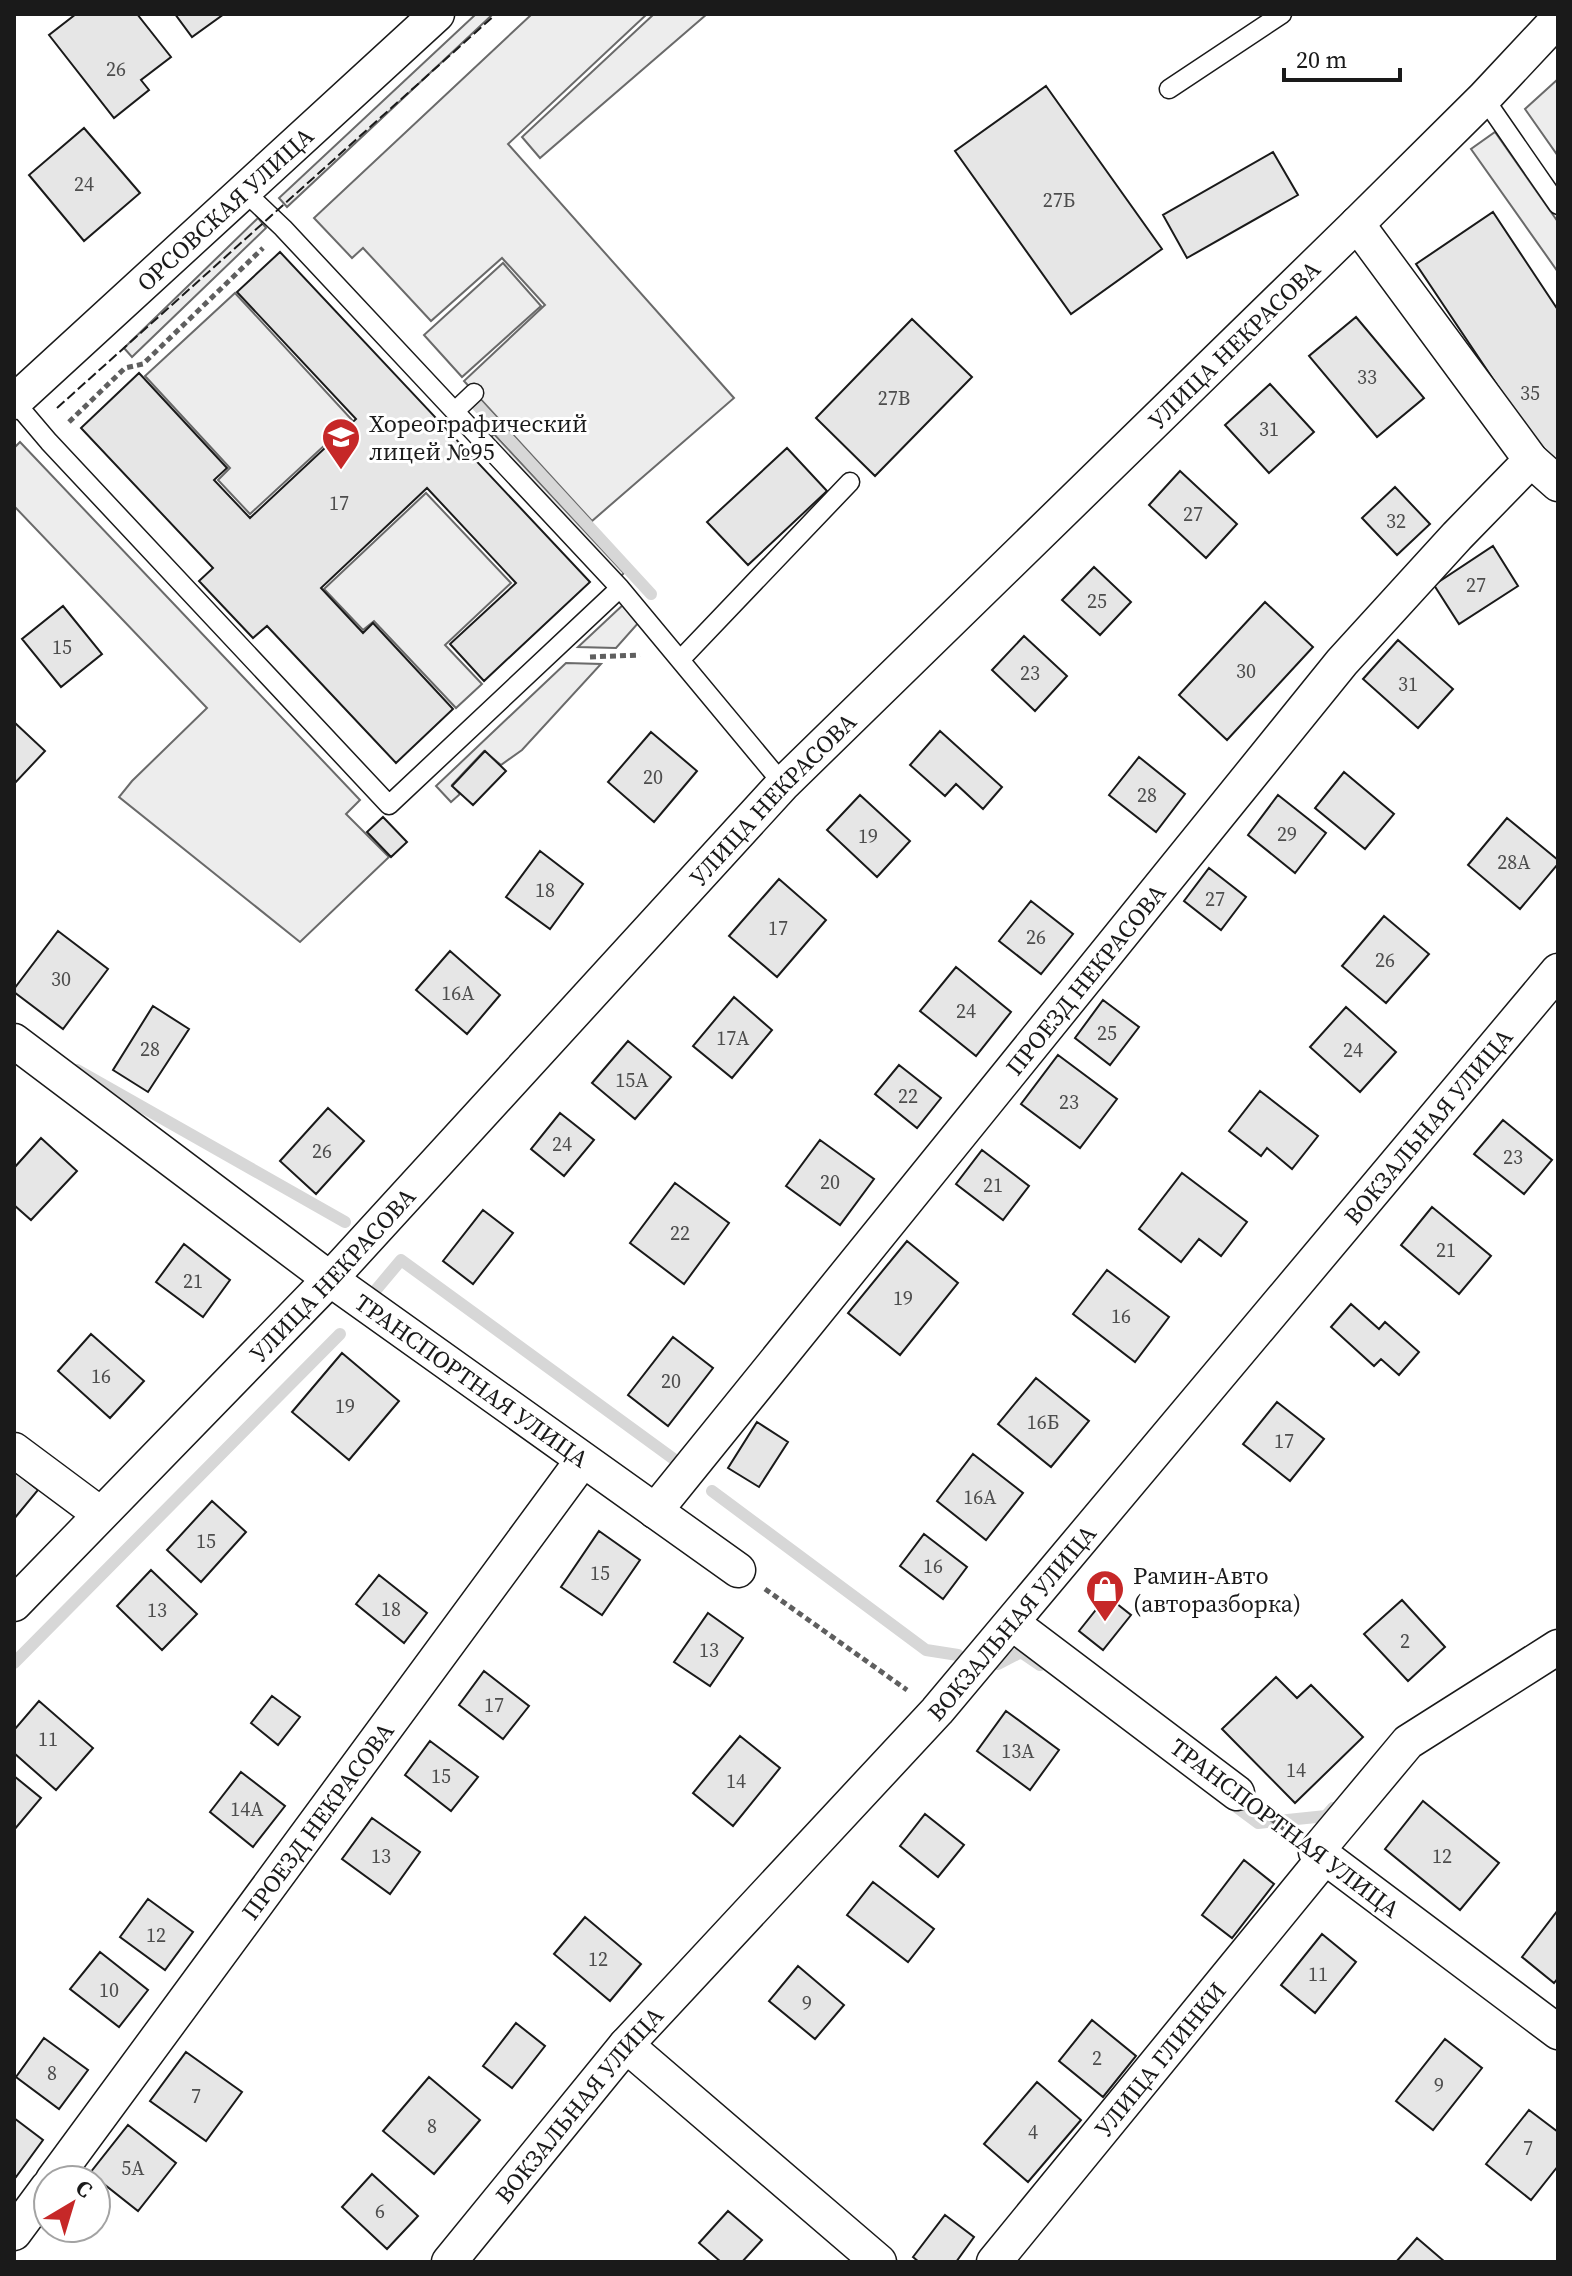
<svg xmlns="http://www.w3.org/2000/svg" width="1572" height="2276" viewBox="0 0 1572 2276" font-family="'Source Serif 4',serif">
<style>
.built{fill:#ededed;stroke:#6a6a6a;stroke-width:2}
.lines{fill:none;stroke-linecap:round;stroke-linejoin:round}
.stream{stroke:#d7d7d7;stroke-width:12}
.building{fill:#e6e6e6;stroke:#1a1a1a;stroke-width:2}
.service-casing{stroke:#1a1a1a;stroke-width:21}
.minor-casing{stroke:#1a1a1a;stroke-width:37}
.path{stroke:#5f5f5f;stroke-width:5;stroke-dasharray:6 4;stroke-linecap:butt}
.service{stroke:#fff;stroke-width:18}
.minor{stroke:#fff;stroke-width:34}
.fence{stroke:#1a1a1a;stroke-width:2;stroke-dasharray:10 4;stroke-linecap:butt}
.labels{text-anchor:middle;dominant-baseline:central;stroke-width:6;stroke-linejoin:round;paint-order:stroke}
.number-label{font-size:20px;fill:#4d4d4d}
.street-label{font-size:24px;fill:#1a1a1a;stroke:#fff}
.poi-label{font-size:24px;fill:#1a1a1a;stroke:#fff;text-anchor:start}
</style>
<rect width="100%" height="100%" fill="#fff"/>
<path class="built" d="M476 14H493L287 207 279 198Z
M532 14H647L508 144 734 398 592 521 464 381 545 305 502 258 431 321 363 248 352 258 314 218Z
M654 14H707L540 158 522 137Z
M1558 79V156L1525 109Z
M1495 132 1558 222V272L1471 149Z
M258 218 266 228 132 357 124 348Z
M503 263 541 306 462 377 424 335Z
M235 293 352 420 250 514 218 480 230 468 145 376Z
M494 434 624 573 620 577 490 439Z
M20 442 360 800 346 814 389 857 300 942 119 797 132 781 207 708 14 506V448Z
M426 493 511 583 445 645 482 684 456 708 374 621 363 630 324 589Z
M625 603 640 621 616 648 578 647Z
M566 663 601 664 522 750 501 765 484 751 452 785 460 794 451 802 436 786Z"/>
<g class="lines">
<path class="stream" d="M477 405 651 594
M77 1070 345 1222
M370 1297 401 1260 686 1468
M712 1491 926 1650 958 1655
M14 1663 340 1334
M998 1664 1021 1652 1040 1665
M1227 1800 1258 1823 1326 1816 1333 1808"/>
</g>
<path class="building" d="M76 14H137L171 57 141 80 149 90 114 118 49 35Z
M175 14H224L192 37Z
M1046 86 1162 249 1071 314 955 151Z
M84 128 140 193 84 241 29 175Z
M1273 152 1298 195 1187 258 1163 215Z
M1493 212 1558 310V476L1416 264Z
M280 252 590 582 484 681 450 644 516 583 427 488 321 588 363 633 373 623 453 709 396 763 267 626 253 638 199 581 213 568 81 428 139 373 227 468 214 480 250 518 356 419 237 292Z
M1356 317 1424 398 1377 437 1309 356Z
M912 319 972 377 875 476 816 418Z
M1270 384 1314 432 1269 473 1225 425Z
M787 448 827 491 748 565 707 522Z
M1180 471 1237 524 1206 558 1149 505Z
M1395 487 1430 524 1397 555 1362 518Z
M1493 546 1518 586 1459 624 1434 585Z
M1094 567 1131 602 1100 635 1062 600Z
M1265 602 1313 647 1227 740 1179 695Z
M63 606 102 654 61 687 22 639Z
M1024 636 1067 676 1035 711 992 670Z
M1398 640 1453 689 1418 728 1363 679Z
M14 722 45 751 14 784Z
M940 731 1002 787 983 809 956 784 945 796 910 765Z
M651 732 697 771 654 822 608 782Z
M485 751 506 771 473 805 452 786Z
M1139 757 1185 794 1156 832 1109 795Z
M1344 772 1394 814 1365 849 1315 808Z
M860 795 910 841 877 877 827 830Z
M1278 795 1326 833 1295 873 1248 835Z
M383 817 407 842 391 857 367 832Z
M1507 818 1558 860V864L1520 909 1468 865Z
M540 851 583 884 550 929 506 897Z
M1209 868 1246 897 1221 930 1184 901Z
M779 879 826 920 777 977 729 936Z
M1031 901 1073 934 1041 974 999 941Z
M1384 916 1429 954 1386 1003 1342 966Z
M58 931 108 969 63 1029 14 992V989Z
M450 951 500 995 467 1034 416 990Z
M956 967 1011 1012 976 1056 920 1011Z
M734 997 772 1030 732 1078 693 1046Z
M1103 1000 1139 1027 1110 1065 1075 1038Z
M153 1006 189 1029 148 1092 113 1070Z
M1346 1007 1396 1052 1360 1092 1310 1047Z
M628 1041 671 1077 635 1119 592 1083Z
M1058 1055 1117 1099 1080 1148 1021 1104Z
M899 1065 941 1098 917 1128 875 1094Z
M1260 1091 1318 1136 1292 1169 1267 1148 1261 1156 1229 1131Z
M328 1108 364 1141 316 1194 280 1161Z
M560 1113 594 1140 564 1176 531 1149Z
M1503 1120 1552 1160 1524 1194 1474 1154Z
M41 1138 77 1171 31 1220 14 1205V1168Z
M820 1140 874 1179 840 1225 786 1186Z
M982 1150 1029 1186 1003 1220 956 1184Z
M1182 1173 1247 1222 1221 1256 1199 1239 1181 1262 1139 1229Z
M675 1183 729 1223 684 1284 630 1243Z
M1432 1207 1491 1256 1459 1294 1401 1245Z
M483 1210 513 1233 473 1284 443 1261Z
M907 1241 958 1283 900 1355 848 1313Z
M184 1244 230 1280 203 1317 156 1282Z
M1107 1270 1169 1317 1135 1362 1073 1314Z
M1351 1304 1379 1329 1385 1322 1419 1352 1399 1375 1381 1359 1374 1366 1331 1327Z
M91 1334 144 1381 110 1418 58 1371Z
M673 1337 713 1368 668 1426 628 1395Z
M342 1353 399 1401 349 1460 292 1412Z
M1036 1378 1089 1421 1051 1467 998 1424Z
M1277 1402 1324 1439 1290 1481 1243 1444Z
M757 1422 788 1442 759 1487 728 1468Z
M973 1454 1023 1493 986 1540 937 1501Z
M14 1471 38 1490 14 1519Z
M212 1501 246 1532 201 1582 167 1550Z
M599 1531 640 1560 602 1615 561 1587Z
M924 1534 967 1567 943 1599 900 1566Z
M151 1570 197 1614 162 1650 117 1606Z
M379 1575 427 1613 404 1643 356 1604Z
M1107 1596 1131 1615 1103 1650 1079 1631Z
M1402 1600 1445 1647 1408 1681 1364 1634Z
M708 1613 743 1638 710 1686 674 1662Z
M484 1671 529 1706 503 1739 459 1705Z
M1276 1677 1297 1698 1311 1685 1363 1737 1295 1803 1222 1729Z
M272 1696 300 1717 278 1745 251 1723Z
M39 1701 93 1748 56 1790 14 1753V1730Z
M1006 1711 1059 1750 1030 1790 977 1751Z
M740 1736 780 1768 733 1826 693 1793Z
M430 1741 478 1777 451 1811 405 1775Z
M241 1772 285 1806 253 1847 210 1812Z
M14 1776 41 1798 14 1830Z
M1423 1801 1499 1863 1460 1910 1385 1849Z
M925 1814 964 1845 938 1877 900 1846Z
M372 1818 420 1852 390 1894 342 1859Z
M1244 1860 1274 1884 1232 1938 1202 1915Z
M873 1882 934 1929 908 1962 847 1915Z
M148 1899 193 1932 165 1970 120 1937Z
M1558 1910V1978L1554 1983 1522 1957Z
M585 1917 641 1964 610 2001 554 1954Z
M1322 1934 1356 1962 1315 2013 1281 1985Z
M100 1952 148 1990 119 2027 70 1989Z
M798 1966 844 2005 815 2039 769 2001Z
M1092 2020 1136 2056 1103 2097 1059 2061Z
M516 2023 545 2046 512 2088 483 2066Z
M44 2038 88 2070 59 2109 16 2077Z
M1445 2039 1482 2068 1433 2130 1396 2101Z
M186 2052 242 2092 206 2141 150 2101Z
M429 2077 480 2120 434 2174 383 2131Z
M1037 2082 1081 2120 1028 2182 984 2144Z
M1529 2110 1558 2132V2166L1531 2200 1486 2164Z
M14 2118 43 2140 16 2177 14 2176Z
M128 2125 176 2163 138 2211 90 2173Z
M372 2174 418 2216 387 2249 342 2207Z
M728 2211 762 2240 742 2262H721L699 2243Z
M945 2215 974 2237 956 2262H919L913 2257Z
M1417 2238 1445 2262H1396Z"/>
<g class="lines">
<g class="service-casing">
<path id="service" d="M1169 89 1282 14
M1484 98 1558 205
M243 190 283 228 620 588 783 784
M15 402 49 442 389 805 620 588
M455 411 474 393
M681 659 850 482"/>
</g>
<g class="minor-casing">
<g id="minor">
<path d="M1357 224 1531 460 1558 484"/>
<path id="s1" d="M14 402 437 14"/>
<path id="s2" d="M14 1041 330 1279 738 1570"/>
<path d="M14 1450 100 1514"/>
<path id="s3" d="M655 1511 1342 662 1457 536 1531 460"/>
<path id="s4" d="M14 1604 330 1279 783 784 1357 224 1484 98 1558 19"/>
<path d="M1012 1623 1237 1793"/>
<path d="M1558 1647 1408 1742 1316 1852 1325 1857 1558 2032"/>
<path d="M626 2045 879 2262"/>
<path id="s5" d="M53 2180 582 1461"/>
<path d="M14 2233 48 2187"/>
<path id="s6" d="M449 2262 626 2045 937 1711 1558 971"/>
<path id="s7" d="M994 2262 1325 1857"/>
</g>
</g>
<path class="path" d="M69 422 125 368 143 364 263 248
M590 657 640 655
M765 1589 907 1690
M1263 1813 1287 1831"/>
<use href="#service" class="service"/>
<use href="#minor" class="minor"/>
<path class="fence" d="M57 408 496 14"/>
</g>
<defs>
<g id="school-pin" transform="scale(2)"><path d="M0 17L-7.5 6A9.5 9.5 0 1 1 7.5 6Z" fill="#c62828" stroke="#fff"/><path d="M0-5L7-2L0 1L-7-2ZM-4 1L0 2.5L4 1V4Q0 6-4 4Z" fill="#fff"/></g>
<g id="shop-pin" transform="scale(2)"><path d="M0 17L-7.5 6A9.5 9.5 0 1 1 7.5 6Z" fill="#c62828" stroke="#fff"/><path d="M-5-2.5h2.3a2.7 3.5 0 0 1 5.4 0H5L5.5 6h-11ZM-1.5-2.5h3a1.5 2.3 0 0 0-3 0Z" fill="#fff"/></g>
</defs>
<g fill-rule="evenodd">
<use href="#school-pin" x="341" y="437"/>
<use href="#shop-pin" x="1105" y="1589"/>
</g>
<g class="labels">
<g class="number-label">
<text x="116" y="69">26</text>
<text x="84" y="184">24</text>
<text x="1059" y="200">27Б</text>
<text x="1367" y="377">33</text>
<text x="1530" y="393">35</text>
<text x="894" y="398">27В</text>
<text x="1269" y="429">31</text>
<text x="339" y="503">17</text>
<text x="1193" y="514">27</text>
<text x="1396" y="521">32</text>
<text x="1476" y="585">27</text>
<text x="1097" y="601">25</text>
<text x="62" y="647">15</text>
<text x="1246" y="671">30</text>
<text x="1030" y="673">23</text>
<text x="1408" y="684">31</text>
<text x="653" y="777">20</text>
<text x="1147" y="795">28</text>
<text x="1287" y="834">29</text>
<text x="868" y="836">19</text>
<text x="1514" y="862">28А</text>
<text x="545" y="890">18</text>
<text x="1215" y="899">27</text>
<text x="778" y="928">17</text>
<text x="1036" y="937">26</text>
<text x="1385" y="960">26</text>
<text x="61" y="979">30</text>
<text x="458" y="993">16А</text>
<text x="966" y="1011">24</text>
<text x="1107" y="1033">25</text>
<text x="733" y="1038">17А</text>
<text x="150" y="1049">28</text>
<text x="1353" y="1050">24</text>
<text x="632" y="1080">15А</text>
<text x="908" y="1096">22</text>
<text x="1069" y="1102">23</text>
<text x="562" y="1144">24</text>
<text x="322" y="1151">26</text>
<text x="1513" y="1157">23</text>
<text x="830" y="1182">20</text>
<text x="993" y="1185">21</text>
<text x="680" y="1233">22</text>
<text x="1446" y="1250">21</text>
<text x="193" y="1281">21</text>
<text x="903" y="1298">19</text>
<text x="1121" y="1316">16</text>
<text x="101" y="1376">16</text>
<text x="671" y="1381">20</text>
<text x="345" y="1406">19</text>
<text x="1043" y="1422">16Б</text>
<text x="1284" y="1441">17</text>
<text x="980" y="1497">16А</text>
<text x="206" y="1541">15</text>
<text x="933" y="1566">16</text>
<text x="600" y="1573">15</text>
<text x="391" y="1609">18</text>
<text x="157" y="1610">13</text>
<text x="1405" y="1641">2</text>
<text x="709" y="1650">13</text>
<text x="494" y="1705">17</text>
<text x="48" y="1739">11</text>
<text x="1018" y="1751">13А</text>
<text x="1296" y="1770">14</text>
<text x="441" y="1776">15</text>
<text x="736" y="1781">14</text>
<text x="247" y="1809">14А</text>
<text x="381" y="1856">13</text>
<text x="1442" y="1856">12</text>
<text x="156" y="1935">12</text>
<text x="598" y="1959">12</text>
<text x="1318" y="1974">11</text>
<text x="109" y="1990">10</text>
<text x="807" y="2003">9</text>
<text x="1097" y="2058">2</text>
<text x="52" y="2073">8</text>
<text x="1439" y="2085">9</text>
<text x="196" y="2096">7</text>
<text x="432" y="2126">8</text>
<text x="1033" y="2132">4</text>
<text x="1528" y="2148">7</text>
<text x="133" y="2168">5А</text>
<text x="380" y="2211">6</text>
</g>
<g class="street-label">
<text stroke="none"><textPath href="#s1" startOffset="286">ОРСОВСКАЯ УЛИЦА</textPath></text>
<text stroke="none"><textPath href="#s4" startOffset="1754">УЛИЦА НЕКРАСОВА</textPath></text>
<text stroke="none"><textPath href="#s4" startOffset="1106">УЛИЦА НЕКРАСОВА</textPath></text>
<text stroke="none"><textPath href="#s3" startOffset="684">ПРОЕЗД НЕКРАСОВА</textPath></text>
<text stroke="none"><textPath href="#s6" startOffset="1500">ВОКЗАЛЬНАЯ УЛИЦА</textPath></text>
<text stroke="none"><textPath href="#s4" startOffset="458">УЛИЦА НЕКРАСОВА</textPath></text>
<text stroke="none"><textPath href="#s2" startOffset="570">ТРАНСПОРТНАЯ УЛИЦА</textPath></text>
<text stroke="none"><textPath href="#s6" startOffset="852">ВОКЗАЛЬНАЯ УЛИЦА</textPath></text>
<text stroke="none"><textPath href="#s5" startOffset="446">ПРОЕЗД НЕКРАСОВА</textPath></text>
<text transform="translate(1285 1828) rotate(37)">ТРАНСПОРТНАЯ УЛИЦА</text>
<text stroke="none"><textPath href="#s7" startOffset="262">УЛИЦА ГЛИНКИ</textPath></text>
<text stroke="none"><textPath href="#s6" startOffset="204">ВОКЗАЛЬНАЯ УЛИЦА</textPath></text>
</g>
<g class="poi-label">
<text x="369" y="423">Хореографический<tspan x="369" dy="28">лицей №95</tspan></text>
<text x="1133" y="1575">Рамин-Авто<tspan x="1133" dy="28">(авторазборка)</tspan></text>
</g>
</g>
<rect width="1572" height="2276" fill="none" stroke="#1a1a1a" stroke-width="32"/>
<g transform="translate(72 2204) rotate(38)"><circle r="38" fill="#ffffff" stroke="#a3a3a3" stroke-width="2"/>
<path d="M0-6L14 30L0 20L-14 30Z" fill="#c62828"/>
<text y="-12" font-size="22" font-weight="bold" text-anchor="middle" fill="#1a1a1a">С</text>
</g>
<path d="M1284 68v12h116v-12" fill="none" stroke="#1a1a1a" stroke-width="4"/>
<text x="1296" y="68" font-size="24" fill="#1a1a1a" stroke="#ffffff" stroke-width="6" paint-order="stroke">20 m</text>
</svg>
